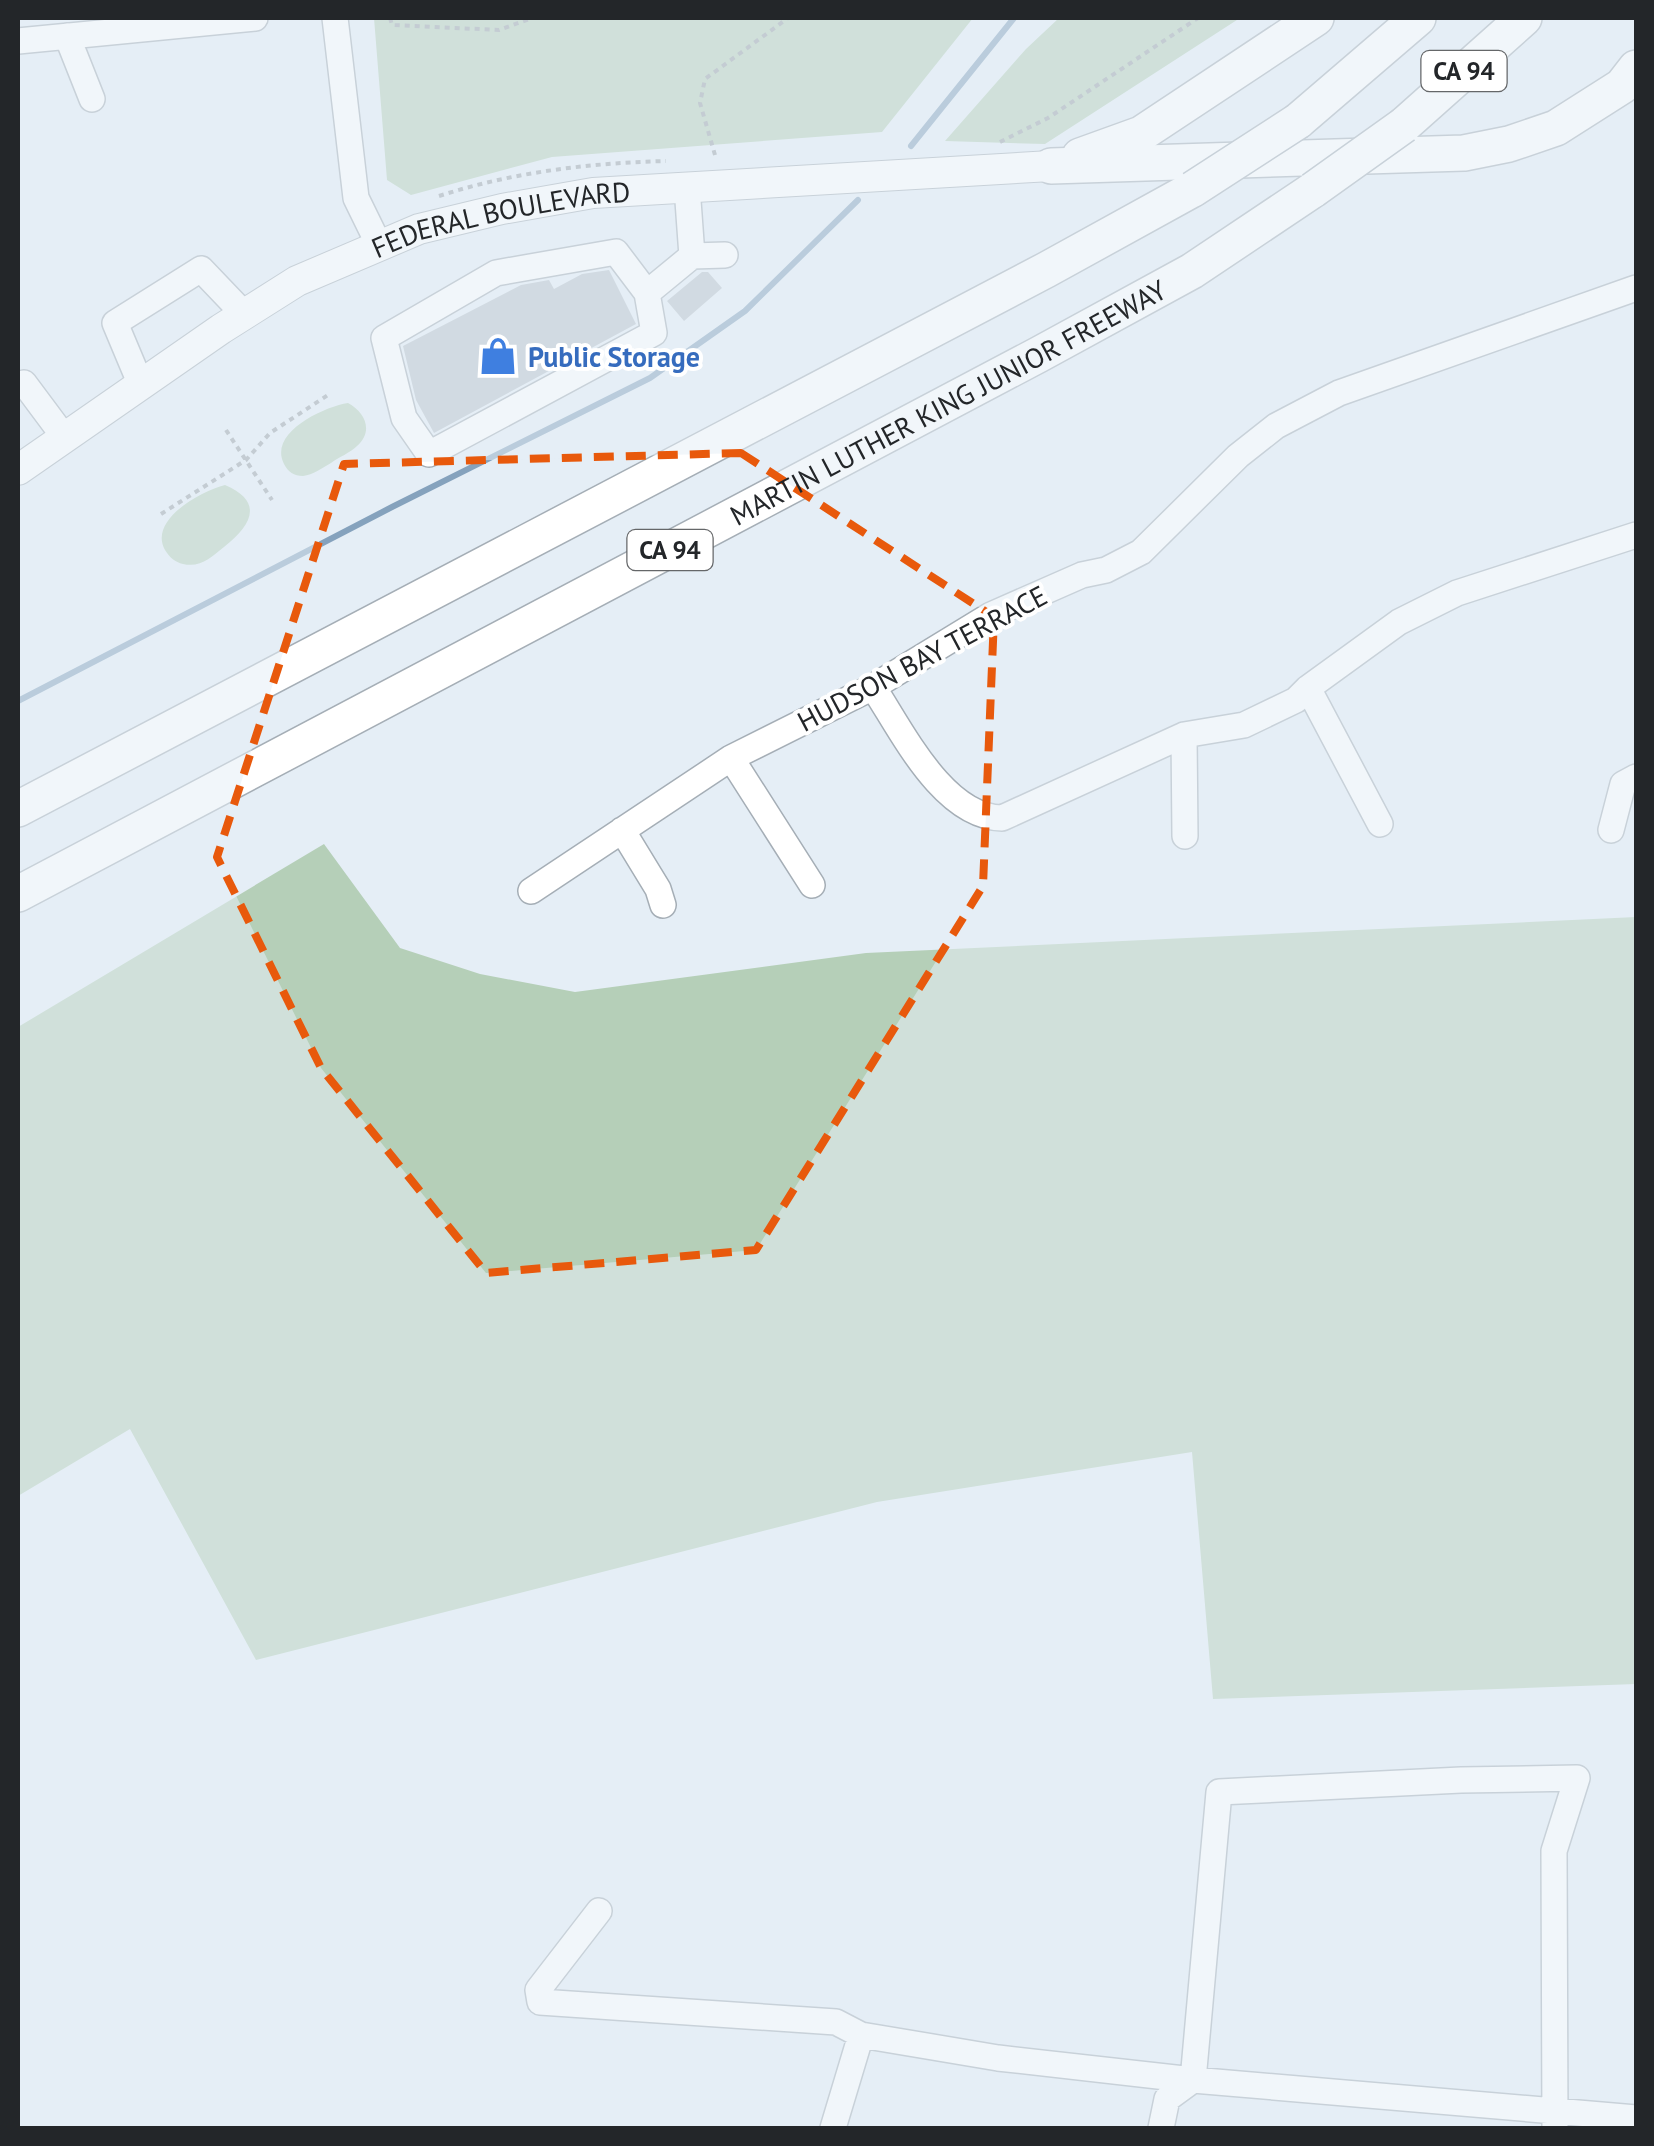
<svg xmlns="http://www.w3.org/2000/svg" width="1654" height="2146" viewBox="0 0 1654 2146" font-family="'PT Sans',sans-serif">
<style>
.green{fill:#b5cfb8}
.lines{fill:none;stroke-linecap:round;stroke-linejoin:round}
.stream{stroke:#85a2bd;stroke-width:6}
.building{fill:#b9c2ca}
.minor-casing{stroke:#a5aeb6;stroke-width:28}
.major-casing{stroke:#a5aeb6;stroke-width:32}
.highway-casing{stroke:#a5aeb6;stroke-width:38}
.path{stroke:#9ba2a8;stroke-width:4;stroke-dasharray:5 5;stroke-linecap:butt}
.minor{stroke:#fff;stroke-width:25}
.major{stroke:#fff;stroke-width:30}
.highway{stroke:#fff;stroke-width:35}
.highway-bridge-casing{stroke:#a5aeb6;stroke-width:38;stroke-linecap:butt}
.highway-bridge{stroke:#fff;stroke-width:35}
.marked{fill:none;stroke:#e8590c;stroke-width:8;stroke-dasharray:20 12;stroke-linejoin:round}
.labels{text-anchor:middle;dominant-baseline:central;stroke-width:8;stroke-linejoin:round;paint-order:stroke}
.shield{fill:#fff;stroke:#656769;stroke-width:2.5}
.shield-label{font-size:25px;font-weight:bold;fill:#232629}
.street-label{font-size:28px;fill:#232629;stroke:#fff}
.shop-label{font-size:28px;font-weight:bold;fill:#366cbe;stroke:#fff;text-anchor:start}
</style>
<rect width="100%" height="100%" fill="#e5eef6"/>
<path class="green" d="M374 18H973L882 132 552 157 411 195 387 180Z
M1059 18H1240L1045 144 945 141 1026 49Z
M348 403C365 412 374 431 357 446 350 453 339 457 331 463 322 468 313 475 303 476 294 476 288 472 284 464 268 433 323 407 348 403Z
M225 485C265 502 251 526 224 547 211 557 201 568 183 564 175 562 170 558 165 550 148 520 201 491 225 485Z
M324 844 400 948 480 974 575 992 866 953 1636 917V1684L1213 1699 1192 1452 877 1502 256 1660 130 1429 18 1496V1027Z"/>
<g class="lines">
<path class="stream" d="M911 146 1014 18
M18 701 392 507 650 378 745 311 858 200"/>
</g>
<path class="building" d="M609 270 636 324 434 433 416 400 403 346 521 285 549 280 554 289 582 274Z
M702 272H708L722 288 684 321 667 301Z"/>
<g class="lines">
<g class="minor-casing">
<path id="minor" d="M335 18 356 198 379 245
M67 36 92 99
M18 41 255 18
M692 256 725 255
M647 293 654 333 429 454 404 418 384 338 496 273 616 252 647 293 692 256 687 187
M141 385 115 323 201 269 244 314
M18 386 24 383 65 438
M873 687C902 731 943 817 1002 818L1184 735 1244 725 1296 700 1308 688 1399 622 1457 593 1636 535
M1308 688 1380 824
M1184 735 1185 836
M731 758 812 885
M622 830 658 889 663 905
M1611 830 1623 784 1636 777
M531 891 731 758 873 687 991 615 1082 575 1106 570 1141 552 1238 456 1276 426 1339 393 1636 288
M599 1911 538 1990 540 2002 836 2022 861 2035 998 2058 1193 2080 1636 2118
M833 2128 861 2035
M1161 2128 1167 2099 1193 2080 1219 1792 1461 1780 1577 1778 1554 1851 1555 2128"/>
</g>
<g class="major-casing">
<g id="major">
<path id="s1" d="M18 470 221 329 297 281 419 229 502 209 593 193 1051 166"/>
</g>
</g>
<g class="highway-casing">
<g id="highway">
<path d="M1298 121 1418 18"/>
<path d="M1404 125 1524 18"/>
<path d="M1080 156 1141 134 1316 18"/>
<path d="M1051 166 1464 153 1509 144 1556 128 1622 86 1636 68"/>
<path d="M18 809 1046 270 1193 189"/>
<path id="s2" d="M18 894 1038 355 1192 271 1313 190"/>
</g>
</g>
<path class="path" d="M390 18 392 25 499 30 532 18
M1000 142 1048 118 1198 18
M715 155 700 103 705 79 788 18
M439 196C513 172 590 163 666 161
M226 430 272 500
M161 514 246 460 270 433 331 393"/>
<use href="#minor" class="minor"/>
<use href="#major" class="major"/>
<use href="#highway" class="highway"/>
<g class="highway-bridge-casing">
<path id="highway-bridge" d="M1193 189 1298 121
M1313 190 1404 125"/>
</g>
<use href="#highway-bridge" class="highway-bridge"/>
</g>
<path d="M0 0H1654V2146H0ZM741 453 994 617 983 886 756 1250 486 1273 321 1068 217 857 344 464Z" fill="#e5eef6" fill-opacity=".55" fill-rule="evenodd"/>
<path class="marked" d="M741 453 994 617 983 886 756 1250 486 1273 321 1068 217 857 344 464Z"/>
<defs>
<g id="shop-bare" transform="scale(3)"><path d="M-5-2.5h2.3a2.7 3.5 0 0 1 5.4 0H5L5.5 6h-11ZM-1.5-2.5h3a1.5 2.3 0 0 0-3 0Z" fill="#3f7fe0" stroke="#fff" stroke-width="2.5" paint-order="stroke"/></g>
</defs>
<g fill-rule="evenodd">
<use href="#shop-bare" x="498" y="356"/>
</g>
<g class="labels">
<g class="shield">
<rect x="1421.5" y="51" width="85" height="40" rx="8"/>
<rect x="627.5" y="530" width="85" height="40" rx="8"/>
</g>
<g class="shield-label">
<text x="1464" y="71">CA 94</text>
<text x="670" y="550">CA 94</text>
</g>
<g class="street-label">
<text stroke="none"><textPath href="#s1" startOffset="552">FEDERAL BOULEVARD</textPath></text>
<text stroke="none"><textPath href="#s2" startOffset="1052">MARTIN LUTHER KING JUNIOR FREEWAY</textPath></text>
<text transform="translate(922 658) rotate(-28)">HUDSON BAY TERRACE</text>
</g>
<g class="shop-label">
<text x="528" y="356">Public Storage</text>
</g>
</g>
<rect width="1654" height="2146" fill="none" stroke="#232629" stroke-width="40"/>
</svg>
